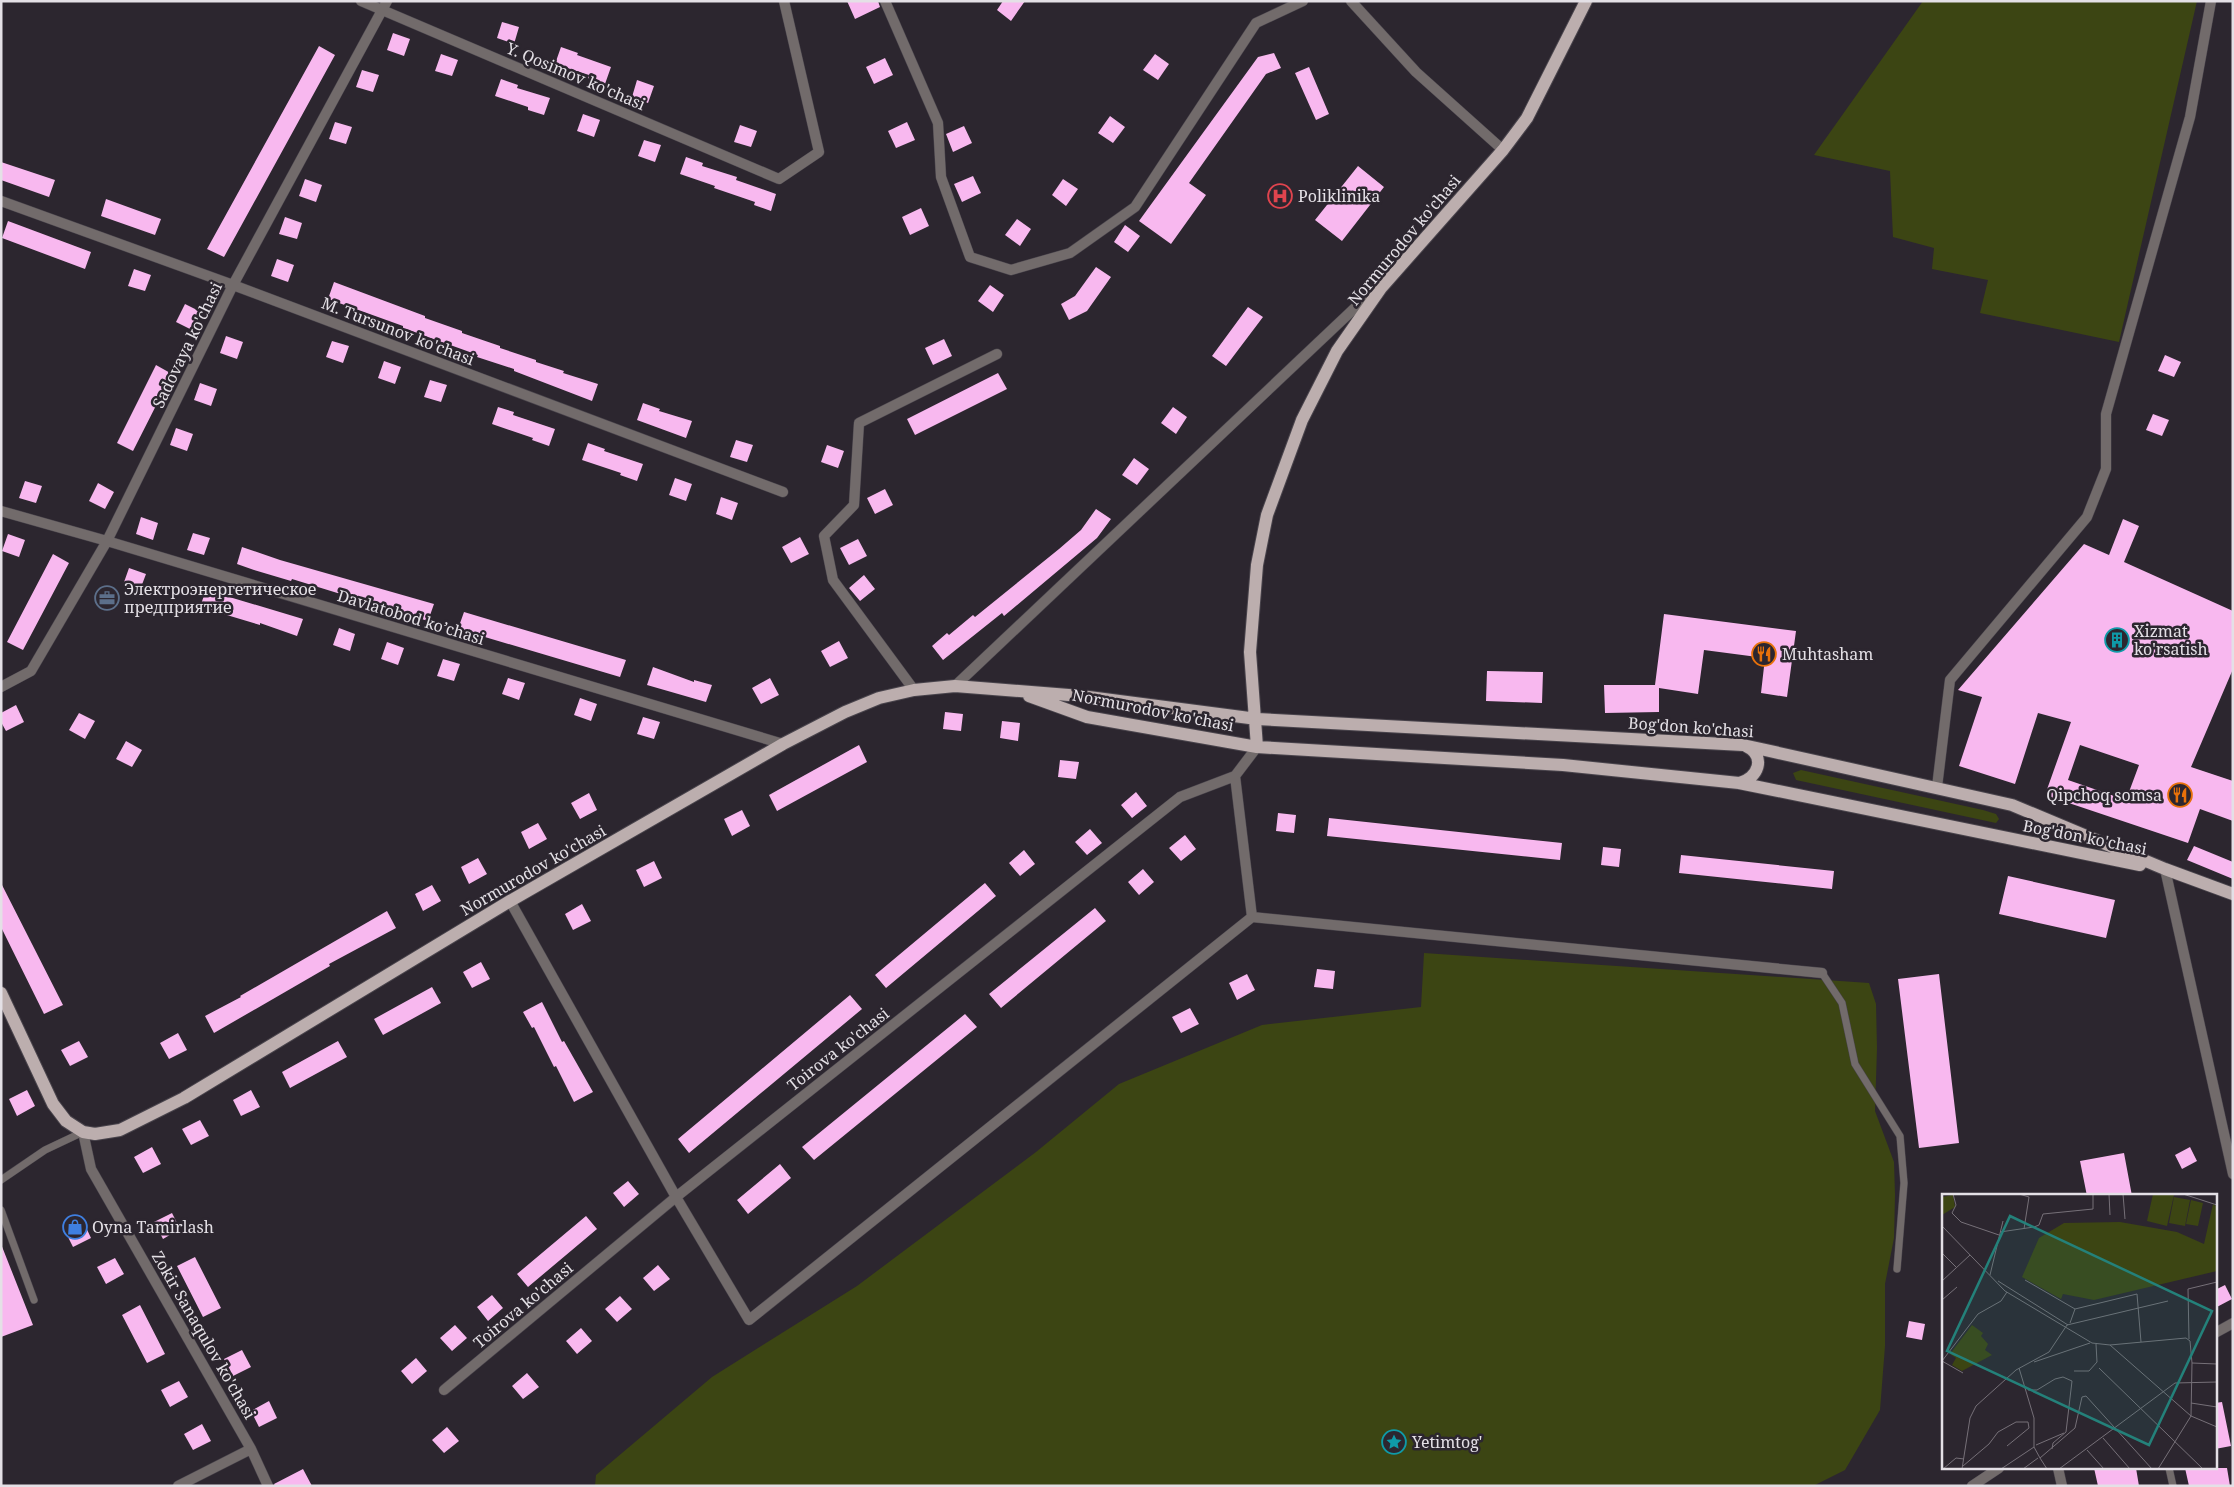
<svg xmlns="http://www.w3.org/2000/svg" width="2234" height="1487" viewBox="0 0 2234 1487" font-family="'Noto Serif',serif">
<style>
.green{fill:#3c4513}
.building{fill:#f8b8ef;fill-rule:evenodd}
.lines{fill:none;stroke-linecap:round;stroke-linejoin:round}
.lane-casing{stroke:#49444c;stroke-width:8}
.street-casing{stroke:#49444c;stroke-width:11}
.primary-casing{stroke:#49444c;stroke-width:14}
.lane{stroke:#726b6b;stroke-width:7}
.street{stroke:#726b6b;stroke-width:10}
.primary{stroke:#bcaeae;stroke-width:12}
.labels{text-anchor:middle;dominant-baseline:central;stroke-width:5;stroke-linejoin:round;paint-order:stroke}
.street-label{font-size:16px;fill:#e4e0e6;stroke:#2c262f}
.poi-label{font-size:16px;fill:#e4e0e6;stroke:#2c262f;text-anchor:start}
.inset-road{fill:none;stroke:#767078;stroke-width:1}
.view{fill:#24817a;fill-opacity:0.15;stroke:#24817a;stroke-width:2.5}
.inset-edge{fill:none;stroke:#e4e0e6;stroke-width:2.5}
</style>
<rect width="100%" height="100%" fill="#2c262f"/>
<path class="green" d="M1923 1H2197L2119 342 1980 313 1988 280 1932 269 1934 248 1893 237 1890 171 1814 155Z
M1801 770 1983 810 1996 814 1999 819 1996 823 1796 780 1793 773Z
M1424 953 1869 983 1876 1004 1877 1048 1875 1111 1894 1162 1895 1195 1894 1238 1885 1284V1346L1880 1410 1845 1470 1813 1486H595L596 1475 712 1377 857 1286 1036 1152 1119 1084 1262 1025 1421 1007Z"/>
<path class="building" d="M847 1H878L880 7 855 19Z
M1003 1H1025L1011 21 997 10Z
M502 22 519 27 514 44 497 38Z
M393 33 410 39 404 56 387 50Z
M319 46 335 55 224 257 207 249Z
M561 47 578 53 577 55 611 67 605 84 588 78 589 75 555 64Z
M1274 53 1281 68 1266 74 1189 183 1206 195 1171 244 1139 221 1258 57Z
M441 54 458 60 452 76 435 71Z
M1155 54 1169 64 1158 80 1143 70Z
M885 58 893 75 874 84 866 67Z
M1309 67 1329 114 1316 120 1295 73Z
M362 70 379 75 373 92 356 87Z
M501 79 518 85 517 88 550 98 544 115 528 110V107L495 96Z
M637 80 654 86 648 103 632 97Z
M583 114 600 120 594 137 577 131Z
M1110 116 1125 127 1113 143 1098 133Z
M335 122 352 127 346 144 329 139Z
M907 122 915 140 896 148 888 131Z
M740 125 757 131 751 147 734 142Z
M964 126 972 143 953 152 946 134Z
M644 140 661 145 655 162 638 156Z
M686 157 703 163 702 166 737 177 736 180 776 194 771 211 754 205 755 202 714 188 715 186 680 174Z
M1 162 55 180 49 197 1 180Z
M1358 166 1384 187 1342 241 1315 220Z
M973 176 981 193 962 202 954 184Z
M305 179 322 185 316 202 299 196Z
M1063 179 1078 189 1066 206 1052 195Z
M106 199 161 219 155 235 101 216Z
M921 208 929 226 910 235 902 217Z
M285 217 302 223 297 239 279 234Z
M1017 219 1031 229 1020 246 1005 235Z
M8 221 91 252 85 269 2 238Z
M1125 225 1140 236 1128 252 1114 242Z
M277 259 294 265 288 282 271 276Z
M1096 267 1111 277 1087 311 1069 320 1061 304 1075 296Z
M134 269 151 275 145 291 128 286Z
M334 282 425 316V318L462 331V333L500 346V348L536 360V362L564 371 563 373 598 384 592 401 514 371V369L477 357 478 355 403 328V326L328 299Z
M990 285 1004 295 993 312 978 301Z
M185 304 201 312 192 330 176 322Z
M1248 307 1263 317 1226 366 1212 356Z
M226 336 243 342 237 359 220 353Z
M944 339 952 356 933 365 925 348Z
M332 341 349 346 343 363 326 357Z
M2165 355 2181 362 2174 377 2158 371Z
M384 361 401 367 395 384 378 378Z
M156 365 172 374 133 451 117 443Z
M998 373 1007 389 915 435 907 419Z
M430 380 447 385 441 402 424 397Z
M200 383 217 389 211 406 194 400Z
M643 403 660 409 659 411 692 421 686 438 637 420Z
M498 407 514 412 513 415 555 429 549 446 532 440 533 438 492 424Z
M1173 407 1187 417 1176 434 1161 423Z
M2153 414 2169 420 2162 436 2146 430Z
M176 428 193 434 187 451 170 445Z
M736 440 753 445 747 462 730 457Z
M588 443 605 449 604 451 643 464 637 481 620 475 621 473 582 460Z
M827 445 844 451 838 468 821 462Z
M1134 458 1149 469 1137 485 1122 475Z
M675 478 692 484 686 501 669 495Z
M25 481 42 486 36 503 19 498Z
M98 483 114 492 105 509 89 501Z
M885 489 893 505 875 514 867 498Z
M721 497 738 503 732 520 716 514Z
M1096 509 1111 519 1097 538 1004 616 1002 613 943 660 932 646 947 633 949 635 973 615 975 617 1059 549 1081 530Z
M141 517 158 523 153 540 136 534Z
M2123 519 2139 526 2124 562 2233 611V669L2191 767 2233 781V821L2200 809 2188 843 2045 795 2071 722 2038 713 2015 784 1959 766 1982 697 1958 690 2084 544 2109 555ZM2080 745 2139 765 2126 800 2068 780Z
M193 533 210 538 204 555 187 550Z
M8 534 25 540 19 557 2 551Z
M800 537 809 554 791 563 782 547Z
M858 539 867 556 849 565 840 548Z
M242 547 280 560 434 604 428 621 292 579 291 581 254 570 237 564Z
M53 554 69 563 23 650 7 642Z
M129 568 146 574 140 590 123 585Z
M864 575 875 589 860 601 849 588Z
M206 590 303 619 297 636 260 623V625L200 607Z
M464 612 626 660 620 677 458 629Z
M1664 614 1796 631 1787 697 1761 693 1765 658 1704 650 1698 694 1659 688V712L1605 713 1604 685H1655Z
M339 628 355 634 350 651 333 645Z
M839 641 848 658 830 667 821 651Z
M387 642 404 648 398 665 381 659Z
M443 659 460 664 454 681 437 676Z
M653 667 694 682V680L712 685 706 702 647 685Z
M1487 671 1543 672 1542 703 1486 701Z
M508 678 525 683 519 700 502 694Z
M770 678 779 695 761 704 752 688Z
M580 698 597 704 591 721 574 715Z
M16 705 24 722 6 731 1 722V713Z
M945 712 963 714 961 731 943 729Z
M79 713 95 721 85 739 69 730Z
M643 717 660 722 654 739 637 734Z
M1002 721 1020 723 1018 741 1000 738Z
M126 741 142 750 132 767 116 759Z
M859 745 867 762 777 811 769 795Z
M1060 760 1079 762 1076 779 1058 777Z
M1136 792 1147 806 1132 818 1121 805Z
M589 793 597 810 580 819 571 803Z
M742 810 750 826 732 836 724 819Z
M1278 813 1296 815 1294 833 1276 831Z
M1329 818 1562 843 1560 860 1327 836Z
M538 823 547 839 529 849 521 832Z
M1090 829 1102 843 1087 855 1075 842Z
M1185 835 1196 849 1181 861 1169 848Z
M2194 846 2233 862V879L2187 860Z
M1603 847 1621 849 1619 867 1601 865Z
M1024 850 1035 864 1020 876 1009 863Z
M1681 855 1834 871 1832 889 1679 873Z
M478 858 487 874 469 884 461 867Z
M654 861 662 878 644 887 636 870Z
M1143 869 1154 882 1139 895 1128 882Z
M2008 876 2115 900 2106 938 1999 914Z
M1 883 63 1005 44 1014 1 927Z
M985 883 996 896 886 988 875 975Z
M432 885 441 901 423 911 415 894Z
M582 904 591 921 573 930 565 914Z
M1095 908 1106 921 1001 1008 989 994Z
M387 911 396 928 329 964 330 966 214 1033 205 1016 241 997 240 996Z
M481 962 490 979 472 988 463 972Z
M1317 969 1335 971 1333 989 1314 987Z
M1247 974 1255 990 1237 1000 1229 983Z
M1939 974 1959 1143 1919 1148 1898 979Z
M432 987 441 1003 383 1035 374 1019Z
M850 995 862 1009 689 1153 678 1139Z
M542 1002 562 1042 564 1041 593 1092 574 1102 556 1066 554 1067 534 1027 532 1028 523 1012Z
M1190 1008 1199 1024 1181 1033 1172 1017Z
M965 1014 977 1027 814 1160 802 1147Z
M178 1033 187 1050 169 1059 160 1043Z
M79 1041 88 1057 70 1066 61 1050Z
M338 1041 347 1057 290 1088 282 1072Z
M27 1090 35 1106 17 1116 9 1099Z
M251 1090 260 1107 241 1116 233 1100Z
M200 1120 209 1136 191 1145 182 1129Z
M152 1147 161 1164 143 1173 134 1157Z
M2190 1147 2197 1161 2182 1169 2175 1155Z
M2124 1153 2132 1196H2087L2080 1161Z
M780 1164 791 1178 748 1214 737 1200Z
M628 1181 639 1194 624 1207 613 1193Z
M172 1213 180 1229 163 1239 154 1222Z
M586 1216 597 1229 528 1287 517 1274Z
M83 1221 91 1238 73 1247 65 1231Z
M1 1244 33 1325 1 1337Z
M195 1257 221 1308 203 1317 177 1266Z
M115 1258 124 1274 106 1284 97 1267Z
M658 1265 670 1279 654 1291 643 1278Z
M2225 1285 2232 1299 2215 1308V1290Z
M492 1295 503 1308 488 1321 477 1307Z
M620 1296 632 1309 617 1322 605 1309Z
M140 1305 165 1354 147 1363 122 1315Z
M1909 1321 1925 1324 1922 1340 1906 1337Z
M455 1325 467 1338 452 1351 440 1338Z
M581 1328 592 1341 577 1354 566 1341Z
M242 1350 251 1367 233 1376 224 1359Z
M416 1358 427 1371 412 1384 401 1371Z
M527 1373 539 1387 523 1399 512 1386Z
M179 1381 188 1397 170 1407 161 1390Z
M269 1401 277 1418 259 1427 251 1411Z
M2222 1402 2231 1446 2215 1449V1403Z
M202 1424 211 1441 193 1450 184 1434Z
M447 1427 459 1441 444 1453 432 1440Z
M2094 1468H2136L2139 1486H2098Z
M2185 1468H2227L2230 1486H2189Z
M303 1469 312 1486H275L274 1484Z"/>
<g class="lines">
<g class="lane-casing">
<path id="lane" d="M1822 973 1842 1003 1855 1064 1900 1136 1904 1183 1897 1269
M1 1180 45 1150 83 1132
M1 1210 34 1300
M2169 1468 2173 1486"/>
</g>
<g class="street-casing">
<path id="street" d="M361 1 779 179 819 152 784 1
M885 1 938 123 941 177 970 257 1011 270 1070 253 1135 207 1256 23 1303 1
M1351 1 1416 72 1503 150
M1 201 233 285 783 492
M1 511 107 541 783 744
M955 686 1377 287
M1 687 31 671 107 541 233 285 387 1
M914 690 833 580 824 536 854 505 859 423 997 354
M1235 776 1252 917 1822 973
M1937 787 1950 680 2087 517 2106 469V414L2190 117 2211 1
M2165 869 2233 1174
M510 901 676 1197 749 1320 1252 917
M83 1132 91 1169 251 1449 268 1486
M2215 1333 2233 1323
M444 1390 676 1197 1180 797 1235 776 1257 747
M2058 1468 2062 1486
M178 1486 251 1449
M1972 1486 1999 1468"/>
</g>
<g class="primary-casing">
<path id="primary" d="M1029 696 1087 717 1257 747 1563 765 1739 783 2140 865
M1257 747 1250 652 1257 565 1267 515 1302 420 1337 351 1381 288 1503 150 1527 118 1586 1
M1739 783C1758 779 1767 756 1746 746
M1 993 53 1104 66 1121 83 1132 95 1134 120 1130 184 1098 510 901 783 744 845 712 879 698 914 690 955 686 1081 696 1257 719 1743 745 2012 805 2165 869 2233 894"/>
</g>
<use href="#lane" class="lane"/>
<use href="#street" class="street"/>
<use href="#primary" class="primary"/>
</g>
<defs>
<g id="hospital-ring" transform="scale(1.25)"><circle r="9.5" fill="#2c262f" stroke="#e0444e" stroke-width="1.5"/><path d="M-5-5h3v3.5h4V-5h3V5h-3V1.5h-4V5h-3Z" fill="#e0444e"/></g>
<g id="office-ring" transform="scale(1.25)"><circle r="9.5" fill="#2c262f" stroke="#5c6f8a" stroke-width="1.5"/><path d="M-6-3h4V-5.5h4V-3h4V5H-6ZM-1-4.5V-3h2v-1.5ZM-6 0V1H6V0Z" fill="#5c6f8a"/></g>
<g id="building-ring" transform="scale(1.25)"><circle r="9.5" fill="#2c262f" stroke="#0f9aa8" stroke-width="1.5"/><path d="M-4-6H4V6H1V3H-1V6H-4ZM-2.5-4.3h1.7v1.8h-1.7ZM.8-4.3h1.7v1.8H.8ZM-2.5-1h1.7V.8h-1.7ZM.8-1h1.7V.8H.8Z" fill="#0f9aa8"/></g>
<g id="restaurant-ring" transform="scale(1.25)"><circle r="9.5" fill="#2c262f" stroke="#e8710a" stroke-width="1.5"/><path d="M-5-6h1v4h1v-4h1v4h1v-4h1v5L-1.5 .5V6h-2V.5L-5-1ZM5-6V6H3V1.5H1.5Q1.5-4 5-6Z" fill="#e8710a"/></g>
<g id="shop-ring" transform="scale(1.25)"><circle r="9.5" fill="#2c262f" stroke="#3f7fe0" stroke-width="1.5"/><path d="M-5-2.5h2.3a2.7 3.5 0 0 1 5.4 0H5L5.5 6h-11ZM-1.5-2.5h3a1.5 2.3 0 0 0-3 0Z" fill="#3f7fe0"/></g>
<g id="sight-ring" transform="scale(1.25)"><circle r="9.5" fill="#2c262f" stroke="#0f9aa8" stroke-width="1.5"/><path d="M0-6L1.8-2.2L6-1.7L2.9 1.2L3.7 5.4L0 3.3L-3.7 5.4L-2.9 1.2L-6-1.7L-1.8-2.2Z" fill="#0f9aa8"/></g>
</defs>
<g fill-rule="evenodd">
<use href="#hospital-ring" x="1280" y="196"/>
<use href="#office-ring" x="107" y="598"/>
<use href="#building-ring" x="2117" y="640"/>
<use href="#restaurant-ring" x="1764" y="654"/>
<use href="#restaurant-ring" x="2180" y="795"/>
<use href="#shop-ring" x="75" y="1227"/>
<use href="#sight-ring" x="1394" y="1442"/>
</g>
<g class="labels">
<g class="street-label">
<text transform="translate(576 76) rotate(23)">Y. Qosimov ko'chasi</text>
<text transform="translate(1404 240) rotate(-50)">Normurodov ko'chasi</text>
<text transform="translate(398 331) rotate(21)">M. Tursunov ko'chasi</text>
<text transform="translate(187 345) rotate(-64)">Sadovaya ko'chasi</text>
<text transform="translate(411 617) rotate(17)">Davlatobod ko’chasi</text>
<text transform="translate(1153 710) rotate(11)">Normurodov ko'chasi</text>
<text transform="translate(1691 727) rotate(4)">Bog'don ko'chasi</text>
<text transform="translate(2085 837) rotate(11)">Bog'don ko'chasi</text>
<text transform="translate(533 870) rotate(-30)">Normurodov ko'chasi</text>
<text transform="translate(838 1049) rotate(-38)">Toirova ko'chasi</text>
<text transform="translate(523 1305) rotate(-40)">Toirova ko'chasi</text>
<text transform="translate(204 1335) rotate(60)">Zokir Sanaqulov ko'chasi</text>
</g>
<g class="poi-label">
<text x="1298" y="196">Poliklinika</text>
<text x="124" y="589">Электроэнергетическое<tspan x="124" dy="18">предприятие</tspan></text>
<text x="2134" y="631">Xizmat<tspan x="2134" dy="18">ko'rsatish</tspan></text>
<text x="1782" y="654">Muhtasham</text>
<text x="2162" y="795" text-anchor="end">Qipchoq somsa</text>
<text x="92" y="1227">Oyna Tamirlash</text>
<text x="1412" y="1442">Yetimtog'</text>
</g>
</g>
<g transform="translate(1942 1194)">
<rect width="275" height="275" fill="#2c262f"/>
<path d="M211 0 232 1 225 32 205 27ZM11 1 13 13 0 21V3ZM232 3 248 6 243 32 227 29ZM249 6 261 9 256 32 244 30ZM271 10 275 13V77L152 106 121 100 119 105 80 83 97 44 122 29 178 28 235 38 262 50ZM30 131 41 139 39 142 46 150 43 156 50 161 20 177 10 171 14 164 8 160Z" fill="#3c4513"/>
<path class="inset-road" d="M77 0 87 3 82 35M167 0 168 21M181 0 183 25M241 0 275 11M10 19 19 28 57 41M10 19 14 11 11 0M0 32 63 97 150 149 168 151 244 144 248 147 250 169 275 170M58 38 92 33 97 31 101 20 151 15V0M0 59 14 73M48 81 61 27M83 86 133 115 128 129M0 87 28 61M56 87 126 131M0 106 15 93M133 115 195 100 199 148M125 131 226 107M247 145 246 95 275 88M168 151 249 222 275 233M0 167 36 120 59 107 65 98M0 167 21 179M92 168 148 149M77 174 92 224V253L98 264M157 174 261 275M132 177H147L155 168 154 150M86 196H95L113 185 121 183 130 187 124 238 111 249 110 255M249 209 275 213M161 244 188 275M94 251 122 239M145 256 162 275M21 272 47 250 56 238 74 228H86L87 234 65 252M1 275 14 264 22 265M20 275 28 224 34 212 74 176 107 158 125 131M59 275 92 253M81 275 96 264M105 275 98 264 133 234 140 203 144 202 210 275M117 275 233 189 275 188M216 275 249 222 250 169"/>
<path class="view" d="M68 22 270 117 207 251 5 157Z"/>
<rect width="275" height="275" class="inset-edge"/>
</g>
<rect width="2234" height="1487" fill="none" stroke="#e4e0e6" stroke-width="5"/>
</svg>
